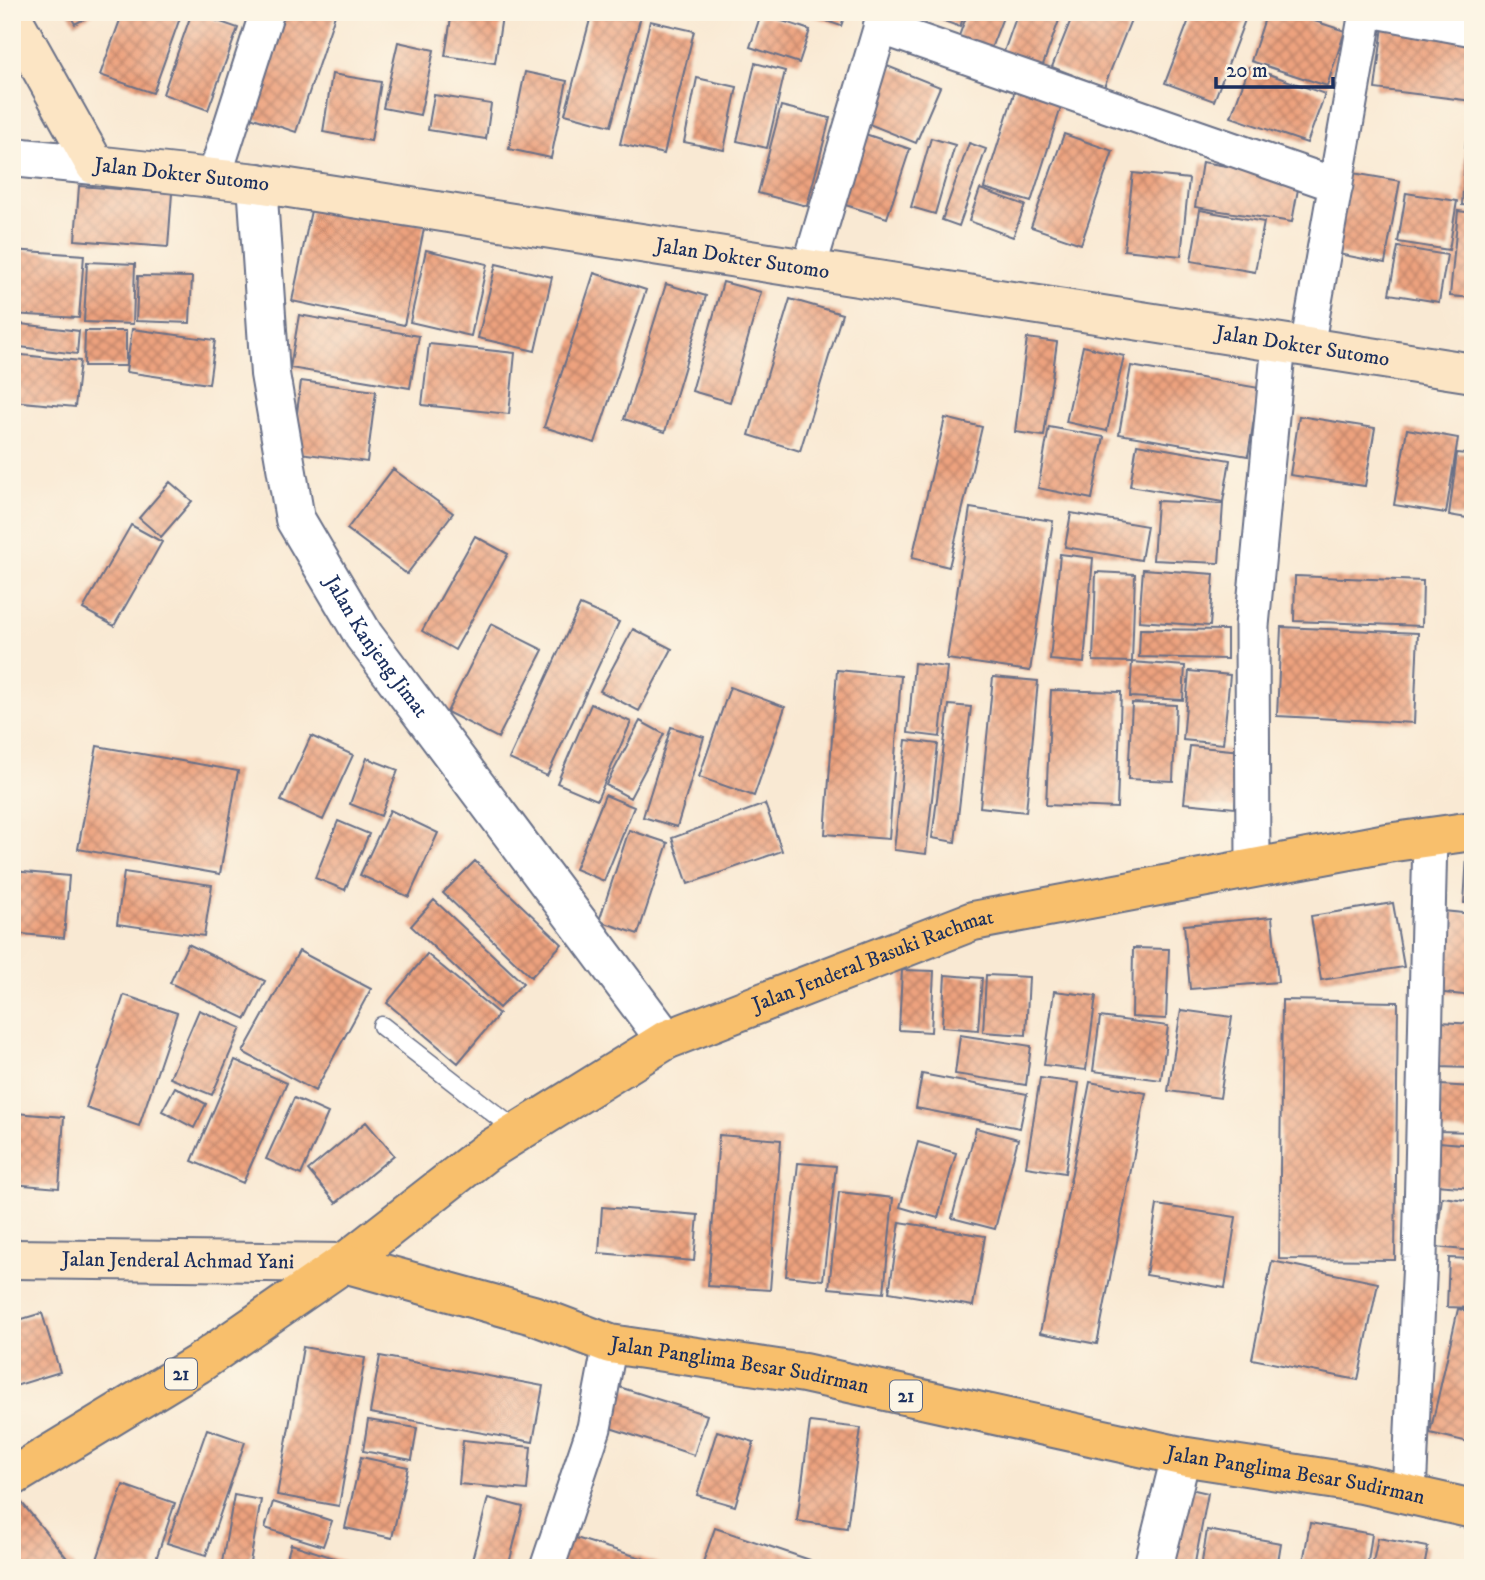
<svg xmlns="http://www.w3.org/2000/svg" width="1485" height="1580" viewBox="0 0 1485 1580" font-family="'IM FELL DW Pica',serif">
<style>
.building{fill:url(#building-cross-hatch)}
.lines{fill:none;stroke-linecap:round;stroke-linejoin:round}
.service-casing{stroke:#697087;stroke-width:21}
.minor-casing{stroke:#697087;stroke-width:37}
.tertiary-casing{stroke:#697087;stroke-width:42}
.secondary-casing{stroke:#697087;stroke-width:42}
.primary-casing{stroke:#697087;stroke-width:42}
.trunk-casing{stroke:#697087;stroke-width:42}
.service{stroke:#fff;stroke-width:18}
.minor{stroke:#fff;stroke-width:33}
.tertiary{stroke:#fff;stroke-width:38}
.secondary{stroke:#fce5c4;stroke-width:38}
.primary{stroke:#f8bf6c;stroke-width:38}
.trunk{stroke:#f8bf6c;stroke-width:38}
.labels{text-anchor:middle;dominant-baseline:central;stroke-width:5;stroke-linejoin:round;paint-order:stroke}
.shield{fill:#fcf5e5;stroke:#5e6a86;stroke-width:2}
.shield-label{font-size:19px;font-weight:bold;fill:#1b2f5e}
.street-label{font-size:21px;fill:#1b2f5e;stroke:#fcf5e5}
</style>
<defs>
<pattern id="building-cross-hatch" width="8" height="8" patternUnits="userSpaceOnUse" patternTransform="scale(1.75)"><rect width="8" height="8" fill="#eda27e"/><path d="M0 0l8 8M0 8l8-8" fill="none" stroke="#bf846a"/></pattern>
</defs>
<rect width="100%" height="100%" fill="#fcf5e5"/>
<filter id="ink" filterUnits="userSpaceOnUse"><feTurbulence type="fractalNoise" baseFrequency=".0143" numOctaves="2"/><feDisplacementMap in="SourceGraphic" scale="14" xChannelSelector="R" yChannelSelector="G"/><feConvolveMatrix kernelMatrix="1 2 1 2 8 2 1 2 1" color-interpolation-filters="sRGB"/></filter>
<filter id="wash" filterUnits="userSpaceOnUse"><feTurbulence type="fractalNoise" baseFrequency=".00686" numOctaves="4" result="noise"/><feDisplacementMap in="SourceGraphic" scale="28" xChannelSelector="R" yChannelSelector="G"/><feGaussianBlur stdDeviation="1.57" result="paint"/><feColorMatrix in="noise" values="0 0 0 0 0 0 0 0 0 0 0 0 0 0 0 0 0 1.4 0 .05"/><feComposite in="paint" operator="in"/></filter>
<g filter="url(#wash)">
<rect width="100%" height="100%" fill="#f9e9d3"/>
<g id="blocks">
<path class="building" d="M68 12H97L75 24Z
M123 12H174L181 15 153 93 100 75Z
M192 12 238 28 208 110 163 94Z
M274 12H336L296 132 241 114Z
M452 12H477L502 16 495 63 445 56Z
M592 12H628L641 16 611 126 565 114Z
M801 12H846L841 26Z
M920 12H965L960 27Z
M968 12H1005L988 56 956 44Z
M1018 12H1062L1040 73 1001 60Z
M1074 12H1134L1104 87 1052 67Z
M1192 12H1248L1214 101 1165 83Z
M1267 12H1287L1345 31 1327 86 1251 61Z
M761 14 810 30 799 63 750 47Z
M650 21 694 31 664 154 620 144Z
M1383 26 1473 36V101L1375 89Z
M398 42 434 50 420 115 383 108Z
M755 63 785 71 767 148 737 141Z
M887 66 940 87 916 143 864 122Z
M1249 67 1325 94 1307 143 1231 117Z
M525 72 567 81 551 158 509 149Z
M332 74 381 82 371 141 323 132Z
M697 78 737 87 724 150 684 142Z
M1017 84 1064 98 1031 202 984 188Z
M434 95 491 104 486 139 428 130Z
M781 106 830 118 807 206 758 193Z
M859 132 910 149 887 218 836 202Z
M1064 134 1113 151 1081 244 1031 227Z
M931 138 955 145 935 214 911 207Z
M1466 139H1473V206L1462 205Z
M969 143 986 149 959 226 942 220Z
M1202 162 1300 178 1292 222 1195 207Z
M1347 172 1400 181 1385 263 1333 253Z
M1133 173 1189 179 1181 256 1124 250Z
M79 186 172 193 168 247 75 240Z
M980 189 1025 205 1013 237 969 221Z
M1406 193 1457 201 1449 250 1398 242Z
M313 201 425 224 404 325 292 301Z
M1200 210 1264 222 1255 272 1191 261Z
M1458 211 1473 213V298L1450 296Z
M1398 247 1447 255 1439 302 1389 294Z
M12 250 84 255 79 318 12 314Z
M426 250 487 264 471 336 410 322Z
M87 262 135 264 133 324 84 322Z
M496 264 552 277 535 351 478 338Z
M594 273 646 290 595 443 544 427Z
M138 276 192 277 190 323 136 321Z
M723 282 761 292 730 402 692 391Z
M666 284 706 296 665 432 624 419Z
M790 299 842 314 800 451 749 435Z
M299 315 419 336 410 388 290 368Z
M12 323 79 331 77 354 12 346Z
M132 329 215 340 209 384 126 372Z
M85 331H126V366H84Z
M1027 338 1057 342 1044 436 1015 432Z
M429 344 515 353 509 414 422 405Z
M1083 346 1124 356 1107 431 1066 422Z
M12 354 80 361 75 407 12 401Z
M1131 366 1259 388 1248 456 1119 434Z
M301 381 376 391 367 462 292 452Z
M1299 416 1375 428 1365 486 1290 475Z
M945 418 982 427 949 567 912 558Z
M1049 427 1104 437 1092 499 1038 488Z
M1407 429 1458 438 1446 513 1394 505Z
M1137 444 1230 460 1223 502 1130 486Z
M1457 453 1473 455V519L1449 515Z
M393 469 453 513 407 574 347 529Z
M170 482 192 501 161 537 139 518Z
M1157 501 1223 504 1219 563 1153 560Z
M970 508 1053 521 1030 671 947 659Z
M1071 513 1147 526 1141 560 1065 547Z
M131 525 162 542 114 626 83 609Z
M475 536 508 554 455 650 422 631Z
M1060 554 1093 558 1084 663 1050 660Z
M1143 569 1214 574 1210 626 1139 621Z
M1096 572 1135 574 1132 662 1185 666 1183 700 1130 697 1132 662 1093 661Z
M1295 576 1423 581 1422 626 1294 621Z
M580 605 619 622 547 776 509 759Z
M491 624 543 650 498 738 447 712Z
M1281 627 1418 633 1414 723 1277 716Z
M633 629 672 649 639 711 600 691Z
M1140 629 1227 630V659L1139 657Z
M914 663 947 667 940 737 908 733Z
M837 670 901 676 889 839 825 834Z
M1189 671 1230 675 1223 744 1183 740Z
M993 677 1038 681 1026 812 980 807Z
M730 687 785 707 754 796 699 777Z
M1051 690 1121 692 1117 808 1046 805Z
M1132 703 1176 705 1173 781 1128 779Z
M591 704 631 722 597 800 557 783Z
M949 705 971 707 955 842 932 838Z
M640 721 664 734 630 798 606 785Z
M671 727 704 737 677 827 643 817Z
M311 736 353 755 323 820 281 801Z
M906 740 938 744 926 854 894 850Z
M97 746 238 771 220 874 78 849Z
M1190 746 1241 751 1235 808 1184 803Z
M367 758 398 770 381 816 350 804Z
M605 795 634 807 604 881 575 869Z
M765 804 782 851 688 884 672 838Z
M390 810 438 833 409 897 360 875Z
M338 821 369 834 345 890 315 878Z
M629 830 668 843 638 934 599 921Z
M1468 840H1473V903H1464Z
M475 861 562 944 531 977 443 893Z
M12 871 69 876 64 938 12 933Z
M124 872 212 885 204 936 117 924Z
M434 900 523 983 499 1008 411 926Z
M1393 903 1404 967 1321 980 1311 916Z
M1443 911 1473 914V996L1435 992Z
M1272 917 1278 982 1190 989 1184 925Z
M188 944 265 981 246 1019 170 983Z
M1133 948 1169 949 1166 1019 1132 1017Z
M299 951 371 989 315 1091 243 1052Z
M427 954 499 1014 458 1063 387 1003Z
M902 970 934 971 931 1032 899 1030Z
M945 975 982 978 978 1030 942 1027Z
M986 975 1029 977 1026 1035 983 1032Z
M1054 991 1096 996 1086 1070 1044 1065Z
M124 995 177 1013 139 1126 86 1108Z
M1282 1000 1398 1002 1395 1260 1279 1259Z
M199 1010 241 1028 212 1095 170 1078Z
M1181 1010 1232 1017 1220 1098 1168 1091Z
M1100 1017 1168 1026 1161 1080 1093 1071Z
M1440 1022 1473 1024V1068L1438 1067Z
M960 1035 1031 1046 1026 1085 955 1074Z
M235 1060 287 1083 243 1183 192 1161Z
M922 1074 1027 1094 1020 1128 916 1108Z
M1040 1078 1079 1083 1065 1173 1026 1167Z
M1090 1082 1146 1093 1097 1344 1040 1333Z
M1440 1085 1473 1087V1132L1438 1131Z
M175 1087 206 1104 194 1128 162 1111Z
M294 1098 328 1113 301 1175 266 1159Z
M15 1113 64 1117 59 1188 12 1184Z
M366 1122 394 1155 336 1203 308 1170Z
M976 1128 1018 1139 995 1229 952 1218Z
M719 1135 781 1140 770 1290 708 1286Z
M918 1142 956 1153 938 1218 900 1207Z
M1439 1142 1473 1145V1188L1436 1185Z
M798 1163 836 1166 823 1280 786 1276Z
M839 1192 893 1198 884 1293 829 1288Z
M1442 1197 1473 1201V1251L1436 1247Z
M1157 1205 1236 1217 1225 1288 1146 1275Z
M602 1207 698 1215 694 1261 599 1253Z
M900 1222 985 1236 973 1306 889 1292Z
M1449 1258 1473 1259V1308L1447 1307Z
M1272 1261 1378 1283 1358 1380 1252 1359Z
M1458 1309 1473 1312V1443L1430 1433Z
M42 1313 60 1372 12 1387V1322Z
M303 1347 365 1358 339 1506 277 1495Z
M380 1356 543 1386 533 1442 370 1413Z
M616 1386 707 1415 694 1455 604 1426Z
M368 1420 417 1428 412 1460 363 1451Z
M810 1422 861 1428 847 1528 797 1521Z
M207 1429 245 1442 206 1555 167 1543Z
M717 1431 754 1442 735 1506 697 1495Z
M463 1440 531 1447 527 1490 459 1484Z
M361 1457 408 1467 392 1538 345 1528Z
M123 1485 175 1503 153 1568H94Z
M1177 1486 1208 1493 1194 1568H1161Z
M234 1495 261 1500 249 1568H221Z
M488 1498 523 1507 508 1568H470Z
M273 1502 332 1521 323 1546 265 1528Z
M22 1503 75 1568H18L12 1560V1511Z
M1310 1523 1372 1534 1367 1568H1302Z
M715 1528 810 1560 808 1568H701Z
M1207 1530 1281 1543 1277 1568H1201Z
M566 1535 671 1567V1568H556Z
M1378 1538 1428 1547 1424 1568 1372 1567Z
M291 1544 362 1567V1568H284Z"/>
</g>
</g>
<g filter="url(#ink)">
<use href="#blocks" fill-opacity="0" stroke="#697087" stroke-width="2"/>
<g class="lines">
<g class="service-casing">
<path id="service" d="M382 1026 518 1132"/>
</g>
<g class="minor-casing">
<path id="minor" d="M1381 12 1473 29
M880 27 1336 185
M214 178 267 12
M809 268 885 12
M1307 347 1366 12
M1253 868 1252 626 1279 343
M1409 1494 1420 1258 1430 837
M547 1568 594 1428 610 1344"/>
</g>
<g class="tertiary-casing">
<g id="tertiary">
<path d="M12 157 95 165"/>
<path id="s1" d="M257 183 270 374 295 519 364 636 666 1040"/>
<path d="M1153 1568 1181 1456"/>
</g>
</g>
<g class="secondary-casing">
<g id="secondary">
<path id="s2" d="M12 17 95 165 257 183 1473 373"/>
<path id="s3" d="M12 1259 344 1263"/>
</g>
</g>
<g class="primary-casing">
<g id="primary">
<path id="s4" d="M344 1263 486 1152 666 1040 973 921 1387 843 1473 831"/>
</g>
</g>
<g class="trunk-casing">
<g id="trunk">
<path id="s5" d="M12 1477 198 1364 344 1263 533 1315 610 1344 804 1373 1181 1456 1362 1484 1473 1509"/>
</g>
</g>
<use href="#service" class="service"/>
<use href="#minor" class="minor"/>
<use href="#tertiary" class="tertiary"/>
<use href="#secondary" class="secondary"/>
<use href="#primary" class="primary"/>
<use href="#trunk" class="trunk"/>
</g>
</g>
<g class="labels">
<g class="shield">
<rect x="165" y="1358.5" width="32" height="31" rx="5"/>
<rect x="890" y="1380.5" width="32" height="31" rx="5"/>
</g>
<g class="shield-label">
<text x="181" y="1374">21</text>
<text x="906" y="1396">21</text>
</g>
<g class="street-label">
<text stroke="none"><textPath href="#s2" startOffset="257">Jalan Dokter Sutomo</textPath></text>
<text stroke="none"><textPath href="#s2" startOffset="824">Jalan Dokter Sutomo</textPath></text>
<text stroke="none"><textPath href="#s2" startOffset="1391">Jalan Dokter Sutomo</textPath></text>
<text stroke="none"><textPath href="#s1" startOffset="490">Jalan Kanjeng Jimat</textPath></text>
<text stroke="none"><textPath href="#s4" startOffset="614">Jalan Jenderal Basuki Rachmat</textPath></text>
<text stroke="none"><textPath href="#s3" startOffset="166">Jalan Jenderal Achmad Yani</textPath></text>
<text stroke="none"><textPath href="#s5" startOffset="805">Jalan Panglima Besar Sudirman</textPath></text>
<text stroke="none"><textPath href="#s5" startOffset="1372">Jalan Panglima Besar Sudirman</textPath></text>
</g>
</g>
<rect width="1485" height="1580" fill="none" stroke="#fcf5e5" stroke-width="42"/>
<path d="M1216 77v10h117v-10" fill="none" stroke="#1b2f5e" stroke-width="3.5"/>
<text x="1226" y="77" font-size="21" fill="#1b2f5e" stroke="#fcf5e5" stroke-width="5" paint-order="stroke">20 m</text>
</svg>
